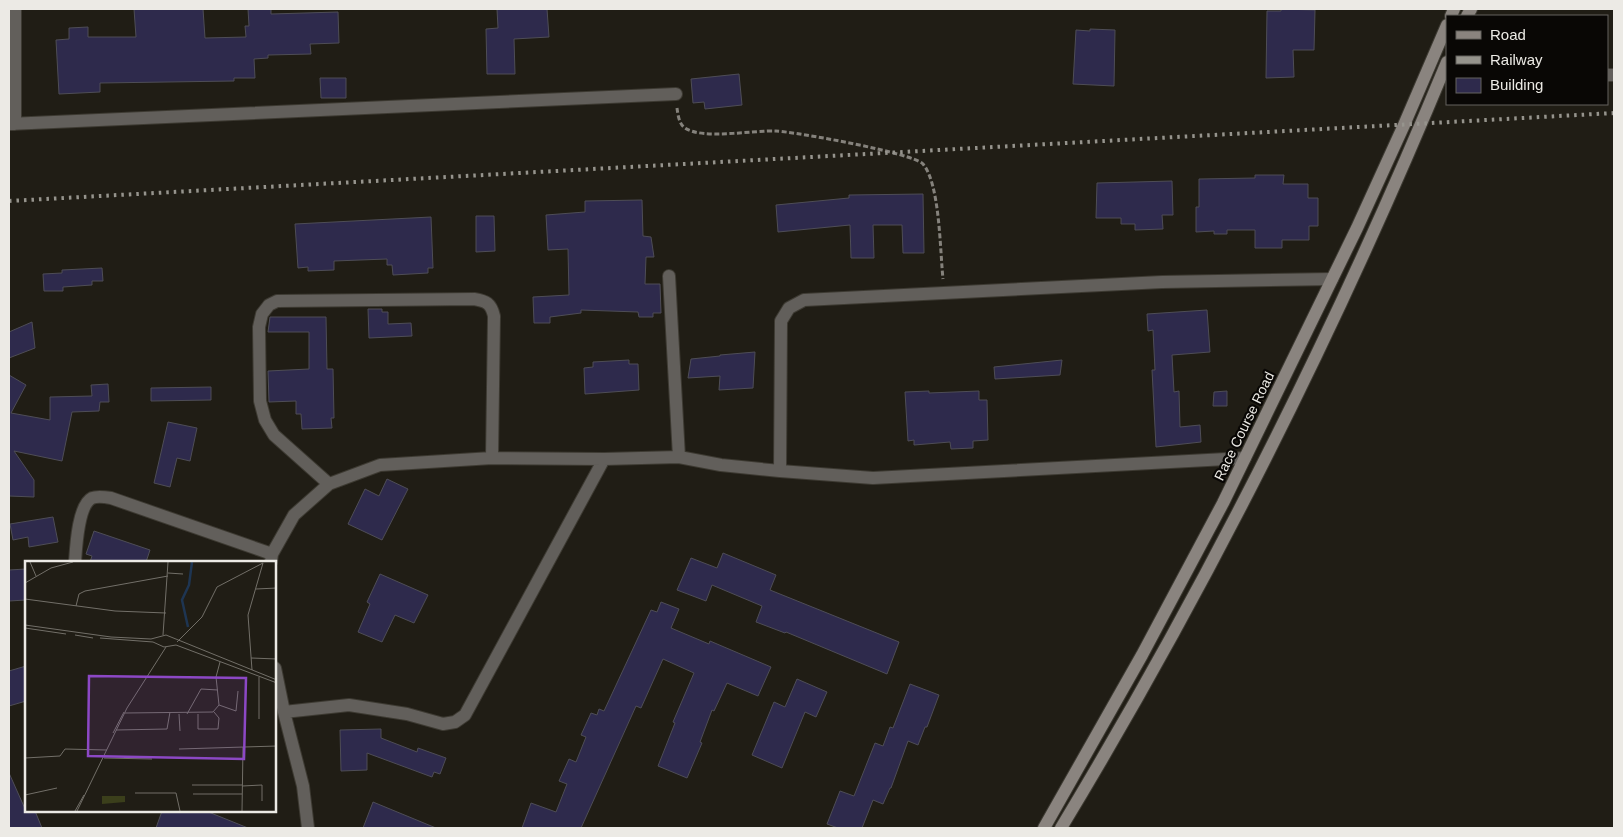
<svg xmlns="http://www.w3.org/2000/svg" width="1623" height="837" viewBox="0 0 1623 837" font-family="Arial,sans-serif">
<style>
.building{fill:#2e2a4c;stroke:#4e4d56}
.lines{fill:none;stroke-linecap:round;stroke-linejoin:round}
.street-casing{stroke:#3d3a32;stroke-width:14}
.secondary-casing{stroke:#3d3a32;stroke-width:14}
.path{stroke:#85827c;stroke-width:3;stroke-dasharray:5 2.5;stroke-linecap:butt}
.street{stroke:#625f5b;stroke-width:12}
.secondary{stroke:#8a847f;stroke-width:12}
.rail{stroke:#96948d;stroke-width:4;stroke-dasharray:2.5 5;stroke-linecap:butt}
.labels{text-anchor:middle;dominant-baseline:central;stroke-width:4.5;stroke-linejoin:round;paint-order:stroke}
.street-label{font-size:14px;fill:#eceae5;stroke:#090705}
.inset-river{fill:none;stroke:#1e3552;stroke-width:2.5}
.inset-road{fill:none;stroke:#726f68;stroke-width:1}
.view{fill:#8c48c5;fill-opacity:0.15;stroke:#8c48c5;stroke-width:2.5}
.inset-edge{fill:none;stroke:#eceae5;stroke-width:2.5}
</style>
<rect width="100%" height="100%" fill="#201d15"/>
<path class="building" d="M134 9H203L205 38 246 37 245 26H249L248 9H271V14L338 12 339 43 310 44 311 54 268 55V58L254 59 255 78H234V81L100 83V92L59 94 56 40 69 39V28L88 27V37H136Z
M497 9H547L549 37 514 39 515 74H487L486 29 498 28Z
M1281 9 1315 10 1314 50H1293L1294 77 1266 78 1267 11H1281Z
M1090 29 1115 30 1114 86 1073 84 1076 30 1090 31Z
M739 74 742 105 705 109 704 102 693 103 691 79Z
M320 78H346V98H321Z
M1255 175H1284L1283 184H1308V198H1318V226H1309V240H1282V248H1255V230H1227V234H1214V231L1196 232V207H1199V179L1255 178Z
M1172 181 1173 215H1162L1163 229 1135 230V224H1121V218H1096L1097 183Z
M923 194 924 253H903L902 225H873L874 258H851L850 225 778 232 776 205 849 198V195Z
M642 200 643 236 651 237 654 257H646L645 284H660L661 313H653V317H639L638 312 581 310V313L550 317V323H534L533 297 569 295 568 249 548 250 546 215 585 212V201Z
M476 216H494L495 251 476 252Z
M431 217 433 268H428V273L393 275 392 265H387V259L334 261V270L308 271V267L298 268 295 224Z
M102 268 103 281H92V285L63 287V291H44L43 274 62 273V270Z
M368 309H382V312H388V324L411 323 412 336 369 338Z
M1207 310 1210 352 1172 355 1174 392 1179 391 1180 427 1200 425 1201 442 1156 447 1152 370H1155L1153 330 1148 331 1147 314Z
M270 317H326L327 369H333L334 418H331L332 428 302 429 301 414H296V401L269 402 268 371 309 369V332H268Z
M32 322 35 348 9 358V332Z
M755 352 753 388 719 390 720 376 688 378 691 359 720 356V355Z
M629 360V364H638L639 390 585 394 584 368 593 367V362Z
M1062 360 1060 375 995 379 994 367Z
M9 375 26 385 11 413 50 420V397L92 396 91 385 108 384 109 402H100L99 411 72 412 62 461 14 451 34 480V497L9 496Z
M211 387V400L151 401V388Z
M929 391V393L979 391V400H987L988 440 973 441V448L951 449 950 442 914 445V440L908 441 905 392Z
M1227 391V406H1213L1214 392Z
M168 422 197 428 190 461 177 458 170 487 154 483Z
M387 479 408 489 382 540 348 524 365 489 379 496Z
M53 517 58 542 29 547 28 537 13 540 10 524Z
M94 531 150 550 146 562H90L92 556 86 554Z
M723 553 776 575 770 590 899 642 887 674 786 632 785 633 756 622 762 606 712 585 706 601 677 590 691 558 717 568Z
M26 569V600L9 601V570Z
M380 574 428 595 414 623 395 615 382 642 358 632 370 604 367 602Z
M661 602 679 609 671 628 709 644 710 641 771 667 758 696 727 683 714 711 712 710 700 742 702 743 687 778 658 766 675 723 673 722 694 673 663 659 641 708 636 706 581 828H522L531 803 556 812 567 784 559 781 569 759 576 762 586 737 581 735 591 713 597 715 599 709 604 711 651 610 657 612Z
M26 666V701L9 706V671Z
M797 679 827 692 816 717 805 712 782 768 752 755 774 702 785 707Z
M910 684 939 695 927 727H925L918 745 908 741 891 788H890L883 804 873 800 862 828H838L827 824 840 791 854 796 875 743 883 746 890 727 893 728Z
M381 729V738L417 752 418 748 446 758 440 774 434 772 432 777 367 753V770L341 771 340 730Z
M9 773 26 811H35L42 828H9Z
M373 802 436 828H363Z
M162 811H206L248 828H156Z"/>
<g class="lines">
<g class="street-casing">
<path id="street" d="M15 9V124
M1607 75H1614
M9 124 676 94
M669 276 679 457
M780 471 781 321 789 308 804 300 1162 282 1332 279
M329 484 274 435 265 420 260 401 259 327 262 314 269 305 277 301 474 299C486 301 491 303 494 316L492 458
M75 562C76 548 78 505 92 498 97 496 105 497 111 498L272 554
M271 562 272 554 294 515 329 484 380 465 492 458 604 459 679 457 721 465 780 471 873 478 1245 458
M275 668 284 712 303 786 308 828
M284 712 349 705 407 714 443 724 455 722 465 715 604 459"/>
</g>
<g class="secondary-casing">
<path id="secondary" d="M1451 16 1454 9
M1467 16 1471 9
M1044 828 1142 655 1223 503 1357 228 1404 125 1447 25
M1061 828C1209 583 1337 328 1447 62"/>
</g>
<path class="path" d="M677 108C678 115 679 124 685 128 702 140 754 130 776 131 796 132 913 153 923 164 940 184 940 251 943 279"/>
<use href="#street" class="street"/>
<use href="#secondary" class="secondary"/>
<path class="rail" d="M9 201 1614 113"/>
</g>
<g class="labels">
<g class="street-label">
<text transform="translate(1244 426) rotate(-64)">Race Course Road</text>
</g>
</g>
<g transform="translate(25 561)">
<rect width="251" height="251" fill="#201d15"/>
<path d="M77 235H100V241L77 243Z" fill="#3b3f1b"/>
<path class="inset-river" d="M163 66 157 39 164 24 167 1"/>
<path class="inset-road" d="M5 1 11 15M143 12 158 13M0 22 26 7 48 1M231 28 252 27M0 38 90 50 141 52M51 45 54 33 60 30 143 15M0 64 86 76 126 78 141 74 252 119M0 67 41 73M50 74 68 77M138 74 143 1M75 77 128 81 139 86 151 84 252 122M152 81 177 56 192 26 238 2M226 97 252 98M227 109 223 54 238 2M194 144 211 150 213 130M100 152 188 151 194 144 191 116 195 101M154 153 155 170M162 153 176 128 193 129M173 153V168H193L194 157 189 151M234 158V116M91 169 142 168 145 151M88 172 99 151M154 188 252 185M0 197 35 195 40 188 82 189M79 197 127 198M167 224H217M217 225 237 224V240M110 232H151L155 250M168 233H217M0 234 32 227M50 250 59 234M52 250 102 147 141 86M217 250 218 186"/>
<path class="view" d="M64 115 221 117 219 198 63 195Z"/>
<rect width="251" height="251" class="inset-edge"/>
</g>
<rect width="1623" height="837" fill="none" stroke="#eceae5" stroke-width="20"/>
<rect x="1446" y="15" width="162" height="90" fill="#090705" stroke="#64625f"/>
<rect x="1456" y="31" width="25" height="8" fill="#8a847f" stroke="#64625f"/>
<text x="1490" y="40" font-size="15" fill="#eceae5">Road</text>
<rect x="1456" y="56" width="25" height="8" fill="#96948d" stroke="#64625f"/>
<text x="1490" y="65" font-size="15" fill="#eceae5">Railway</text>
<rect x="1456" y="78" width="25" height="15" fill="#2e2a4c" stroke="#64625f"/>
<text x="1490" y="90" font-size="15" fill="#eceae5">Building</text>
</svg>
